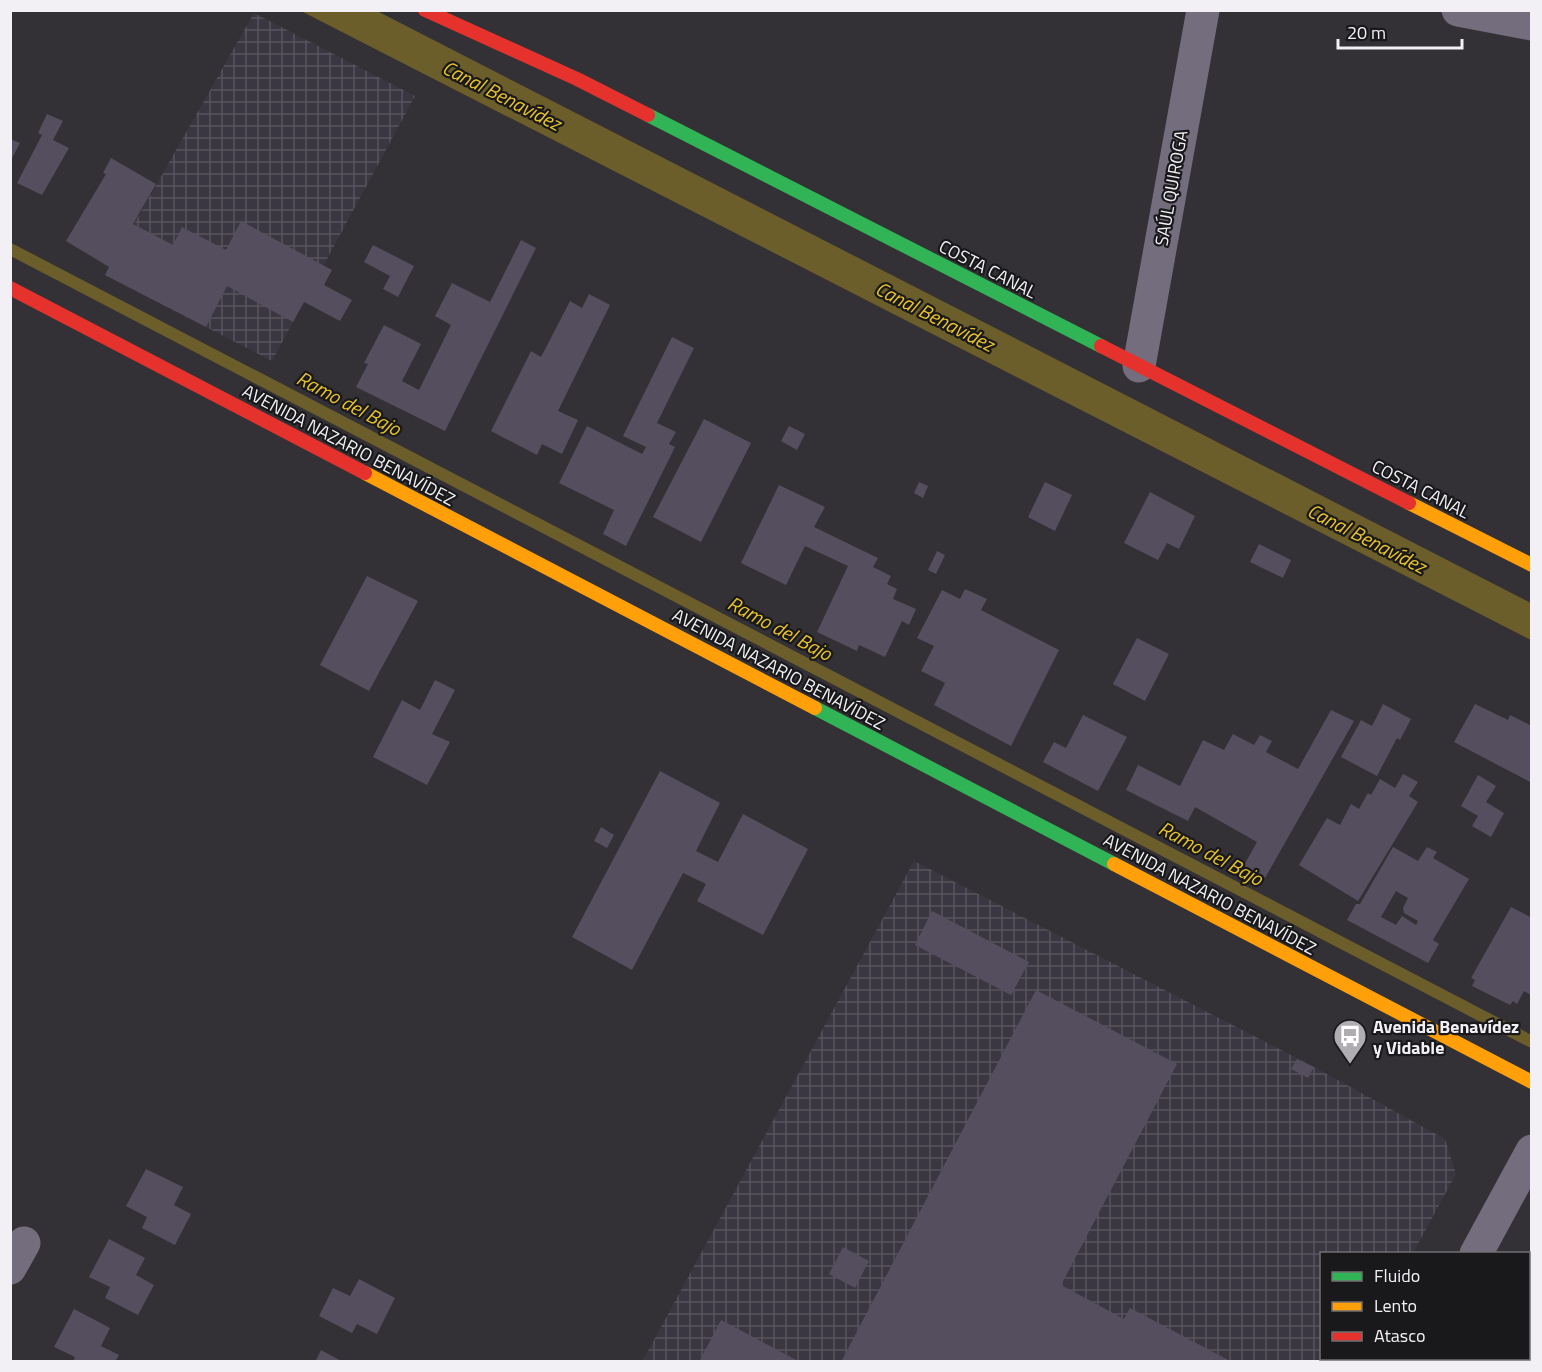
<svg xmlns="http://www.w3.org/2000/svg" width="1542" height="1372" viewBox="0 0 1542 1372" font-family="'Titillium Web',sans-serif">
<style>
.industrial{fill:url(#industrial-grid)}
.water{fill:#6b5e2a}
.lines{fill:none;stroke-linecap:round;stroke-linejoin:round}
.stream{stroke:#6b5e2a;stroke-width:12}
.building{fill:#554e5f;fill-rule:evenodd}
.street{stroke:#746d7d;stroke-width:33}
.fast{stroke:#30b455;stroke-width:14}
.slow{stroke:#ff9f0a;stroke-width:14}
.jam{stroke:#e5322d;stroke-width:14}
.labels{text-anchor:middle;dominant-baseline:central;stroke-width:4.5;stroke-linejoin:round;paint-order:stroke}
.street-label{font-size:18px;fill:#f2f0f4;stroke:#19191b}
.poi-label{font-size:18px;font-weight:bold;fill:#f2f0f4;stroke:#19191b;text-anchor:start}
.water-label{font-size:20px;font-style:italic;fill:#e9c32a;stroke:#19191b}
</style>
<defs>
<pattern id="industrial-grid" width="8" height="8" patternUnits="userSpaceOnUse" patternTransform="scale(1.5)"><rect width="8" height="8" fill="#3b3742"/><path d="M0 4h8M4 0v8" fill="none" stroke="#58545e"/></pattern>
</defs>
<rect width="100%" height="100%" fill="#333135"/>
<path class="industrial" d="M254 13 415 96 272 361 105 275Z
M914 861 1314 1067 1445 1139 1456 1174 1413 1253 1322 1254V1358L1357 1359 1355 1361 642 1362Z"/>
<path class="water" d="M301 11H377L1531 603V640Z"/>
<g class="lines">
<path class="stream" d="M10 249 1532 1042"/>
</g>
<path class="building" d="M47 114 63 121 53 140 69 148 42 195 17 183 42 135 38 133Z
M10 139 20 143 10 162Z
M111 158 156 184 133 224 173 245 182 227 226 250 241 221 332 270 324 285 352 300 340 321 304 302 293 322 227 286 206 327 105 275 109 267 66 241 106 174 103 173Z
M521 240 536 248 445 431 356 387 368 364 364 363 384 325 421 344 402 381 419 390 451 325 435 316 452 283 490 302Z
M373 245 414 266 398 297 383 289 390 276 364 262Z
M589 294 610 305 558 411 578 420 562 454 542 444 537 455 491 431 531 351 541 357 570 301 582 308Z
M672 337 694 348 657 423 676 432 669 444 675 447 626 546 603 534 614 510 559 483 587 426 642 454 646 447 623 436Z
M704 419 751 443 701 542 653 517Z
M789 426 805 434 797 450 781 441Z
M919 482 928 486 923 498 914 493Z
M1045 482 1072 495 1055 531 1028 517Z
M779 485 825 507 814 527 878 558 873 567 891 576 887 584 897 589 893 599 916 609 909 625 902 621 885 657 859 645 857 651 817 632 848 566 805 546 786 585 741 563Z
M1150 492 1195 516 1179 549 1167 543 1158 560 1124 543Z
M1259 544 1291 560 1283 578 1250 562Z
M937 551 945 555 936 574 928 570Z
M367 576 418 601 369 691 320 665Z
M965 589 987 599 981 610 1059 650 1011 746 934 705 945 683 921 671 934 646 917 638 942 590 960 599Z
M1137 638 1169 654 1145 701 1113 684Z
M435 680 455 690 432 734 450 742 427 785 373 757 402 700 420 710Z
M1383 704 1411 719 1400 740 1397 738 1377 776 1341 757 1361 720 1372 726Z
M1475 704 1508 720 1510 715 1532 726V783L1454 742Z
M1331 710 1354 721 1265 878 1243 867 1257 842 1195 807 1188 821 1126 790 1138 765 1180 786 1203 740 1224 750 1233 734 1254 745 1260 735 1272 741 1266 752 1298 769Z
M1083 715 1127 737 1098 791 1043 762 1054 742 1066 748Z
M660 771 720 803 696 851 718 862 743 814 808 849 763 935 697 901 706 884 683 873 632 970 572 937Z
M1403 774 1418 782 1409 796 1418 802 1358 901 1299 865 1327 818 1340 825 1351 804 1359 809 1368 793 1371 795 1380 779 1395 788Z
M1478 775 1496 786 1486 802 1504 813 1491 837 1472 826 1478 816 1461 806Z
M601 827 614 835 607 848 594 841Z
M1393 847 1418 861 1427 847 1437 852 1433 858 1469 879 1433 940 1439 944 1428 963 1347 920 1356 904H1360ZM1396 891 1408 898 1403 908 1404 913 1418 921 1416 925 1402 916 1396 925 1381 917Z
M1511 907 1532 918V996L1524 991 1517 1004 1513 1001 1510 1005 1472 986 1475 980 1471 978Z
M932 911 1029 962 1011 995 915 945Z
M1036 990 1177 1064 1061 1285 1124 1319 1130 1308 1232 1362H841Z
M1297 1059 1314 1067 1308 1078 1291 1069Z
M146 1169 183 1187 174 1205 191 1214 175 1245 142 1228 147 1217 126 1206Z
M109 1239 145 1258 136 1275 154 1285 138 1315 105 1298 110 1287 89 1277Z
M843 1247 869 1261 855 1288 829 1274Z
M359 1279 395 1298 377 1334 357 1324 352 1333 319 1316 333 1288 350 1296Z
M74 1309 110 1328 101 1346 119 1355 115 1362H73L75 1357 54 1347Z
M721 1320 800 1362H699Z
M321 1350 343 1362H315Z"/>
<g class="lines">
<path class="street" d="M1458 10 1532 24
M1139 366 1203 10
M1476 1254 1532 1151
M10 1268 24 1243
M1418 1362 1420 1358"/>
<path class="fast" d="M648 115 1101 346
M815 708 1114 864"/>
<path class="slow" d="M365 473 815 708
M1409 503 1532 565
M1114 864 1532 1082"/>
<path class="jam" d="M425 10 577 79 648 115
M10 288 365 473
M1101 346 1409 503"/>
</g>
<defs>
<g id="bus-pin" transform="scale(1.725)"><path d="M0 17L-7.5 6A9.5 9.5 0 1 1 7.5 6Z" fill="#afadb1" stroke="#19191b"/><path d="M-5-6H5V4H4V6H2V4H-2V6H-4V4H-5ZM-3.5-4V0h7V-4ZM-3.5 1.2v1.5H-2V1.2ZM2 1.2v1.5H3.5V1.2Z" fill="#fff"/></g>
</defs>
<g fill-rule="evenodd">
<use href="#bus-pin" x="1350" y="1036"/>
</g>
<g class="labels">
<g class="street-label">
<text transform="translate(1171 188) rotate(-80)">SAÚL QUIROGA</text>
<text transform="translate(988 269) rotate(27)">COSTA CANAL</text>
<text transform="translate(349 445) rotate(28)">AVENIDA NAZARIO BENAVÍDEZ</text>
<text transform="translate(1421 489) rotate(27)">COSTA CANAL</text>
<text transform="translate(779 669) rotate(28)">AVENIDA NAZARIO BENAVÍDEZ</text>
<text transform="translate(1210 894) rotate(28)">AVENIDA NAZARIO BENAVÍDEZ</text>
</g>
<g class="poi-label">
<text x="1373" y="1026">Avenida Benavídez<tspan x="1373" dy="21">y Vidable</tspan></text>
</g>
<g class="water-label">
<text transform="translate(502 95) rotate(27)">Canal Benavídez</text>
<text transform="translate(935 316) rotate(27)">Canal Benavídez</text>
<text transform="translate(349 403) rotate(28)">Ramo del Bajo</text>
<text transform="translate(1367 538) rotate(27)">Canal Benavídez</text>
<text transform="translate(780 628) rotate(28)">Ramo del Bajo</text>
<text transform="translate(1211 853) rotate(28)">Ramo del Bajo</text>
</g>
</g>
<rect width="1542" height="1372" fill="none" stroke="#f2f0f4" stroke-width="24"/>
<rect x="1320" y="1252" width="210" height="108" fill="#19191b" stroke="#706f72" stroke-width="1.5"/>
<rect x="1332" y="1272" width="30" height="9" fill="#30b455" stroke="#706f72" stroke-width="1.5"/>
<text x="1374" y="1282" font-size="18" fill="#f2f0f4">Fluido</text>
<rect x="1332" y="1302" width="30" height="9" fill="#ff9f0a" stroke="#706f72" stroke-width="1.5"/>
<text x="1374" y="1312" font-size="18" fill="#f2f0f4">Lento</text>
<rect x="1332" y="1332" width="30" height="9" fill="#e5322d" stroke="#706f72" stroke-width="1.5"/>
<text x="1374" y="1342" font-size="18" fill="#f2f0f4">Atasco</text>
<path d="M1338 39v9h124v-9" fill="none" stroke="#f2f0f4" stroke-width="3"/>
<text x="1347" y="39" font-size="18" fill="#f2f0f4" stroke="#19191b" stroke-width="4.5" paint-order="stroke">20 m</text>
</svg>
